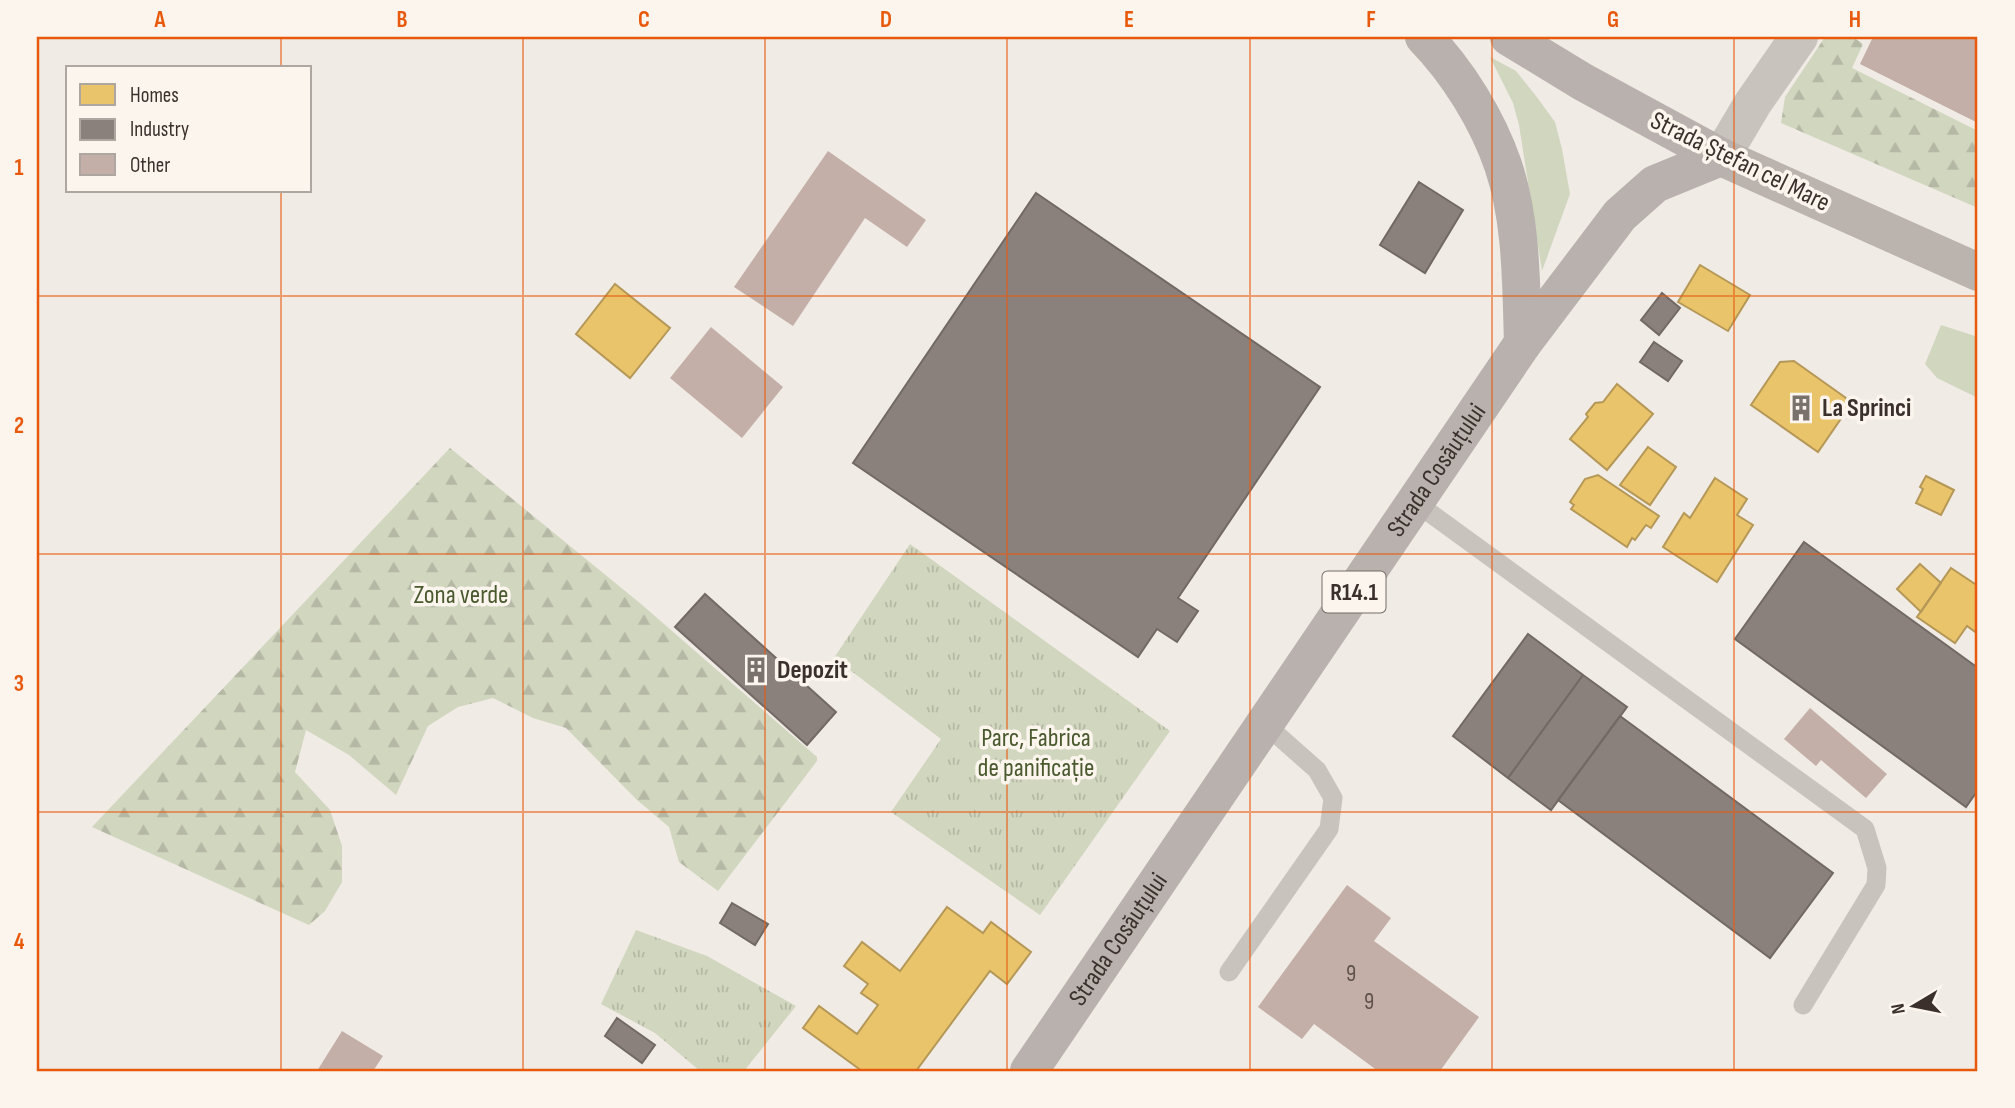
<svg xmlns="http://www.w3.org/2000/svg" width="2015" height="1108" viewBox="0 0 2015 1108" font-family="'Sofia Sans Condensed',sans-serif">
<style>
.grass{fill:#d1d6bf}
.forest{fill:url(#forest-firs)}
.park{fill:url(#park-tufts)}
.homes{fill:#e9c46a;stroke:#b59857;stroke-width:2}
.industry{fill:#8a817c;stroke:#726964;stroke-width:2}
.building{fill:#c3afa7}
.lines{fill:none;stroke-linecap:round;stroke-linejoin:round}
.service{stroke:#c9c3be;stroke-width:19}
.minor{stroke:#c9c3be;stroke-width:38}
.secondary{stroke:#bab3ae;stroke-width:38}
.primary{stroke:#b8b1ad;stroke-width:38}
.grid{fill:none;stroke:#e8590c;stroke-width:2;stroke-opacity:0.55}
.labels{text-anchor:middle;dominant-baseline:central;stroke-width:7;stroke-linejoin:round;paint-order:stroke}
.number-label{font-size:23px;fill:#5d504a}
.shield{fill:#fbf5ee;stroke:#756b66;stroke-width:2}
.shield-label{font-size:24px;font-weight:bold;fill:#3b302b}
.street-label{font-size:26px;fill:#3b302b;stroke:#fbf5ee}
.poi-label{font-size:26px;font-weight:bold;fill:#3b302b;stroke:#fbf5ee;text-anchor:start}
.park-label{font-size:26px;fill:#4a5a2e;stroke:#fbf5ee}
.neatline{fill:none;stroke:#e8590c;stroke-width:2.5}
.grid-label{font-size:23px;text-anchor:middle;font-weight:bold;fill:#e8590c}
</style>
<defs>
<pattern id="forest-firs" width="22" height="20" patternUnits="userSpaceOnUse" patternTransform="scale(1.75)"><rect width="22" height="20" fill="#d1d6bf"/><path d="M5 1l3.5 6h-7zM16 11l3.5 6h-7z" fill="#b4b8a4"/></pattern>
<pattern id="park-tufts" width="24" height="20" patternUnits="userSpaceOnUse" patternTransform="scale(1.75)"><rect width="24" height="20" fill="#d1d6bf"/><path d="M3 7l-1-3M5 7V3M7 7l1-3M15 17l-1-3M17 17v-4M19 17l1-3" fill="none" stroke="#b4b8a4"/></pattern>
</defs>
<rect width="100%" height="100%" fill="#f0ebe5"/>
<path class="grass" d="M1490 57 1516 71 1536 96 1555 122 1562 149 1570 194 1542 271 1519 125 1513 103Z
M1941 325 1978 337V398L1937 378 1925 364Z"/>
<path class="forest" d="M1825 37H1853L1863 44 1852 68 1978 131V208L1781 123 1785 97Z
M450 448 641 604 817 757V761L718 891 679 862 669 827 637 800 566 728 533 718 493 698 458 707 428 726 396 795 349 755 306 730 295 772 330 810 342 846V882L325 911 309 925 92 827Z"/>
<path class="park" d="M910 544 1170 731 1040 915 891 812 941 739 834 658Z
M636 930 707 956 796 1006 744 1071H700L655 1033 601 1004Z"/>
<path class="homes" d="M1700 265 1750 295 1728 331 1678 302Z
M615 284 670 328 630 378 576 334Z
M1794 361 1846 398 1847 410 1818 452 1751 405 1780 362Z
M1617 384 1653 414 1607 470 1570 439 1588 417 1586 414 1595 403 1603 402Z
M1648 447 1676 467 1650 505 1620 485Z
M1598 475 1659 516 1651 528 1646 525 1635 540 1632 538 1627 547 1571 509 1574 505 1570 502 1585 479Z
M1926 476 1954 490 1941 515 1916 503 1923 489 1920 487Z
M1715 478 1747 499 1737 515 1753 525 1717 582 1663 547 1684 513 1690 518Z
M1920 564 1941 583 1921 612 1897 589Z
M1951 568 1978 586V634L1967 626 1955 643 1917 617Z
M947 907 983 933 991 922 1031 952 1007 984 990 971 916 1071H862L803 1028 819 1006 857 1034 878 1005 861 993 868 984 844 966 862 942 900 971Z"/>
<path class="industry" d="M1419 182 1463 210 1425 273 1380 245Z
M1036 193 1320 387 1178 598 1198 611 1177 642 1157 629 1138 657 853 463Z
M1662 293 1680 308 1659 335 1641 320Z
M1654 342 1682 361 1668 381 1640 362Z
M1804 542 1978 668V790L1966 807 1735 639Z
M705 594 836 712 807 745 675 627Z
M1528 634 1583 675 1508 778 1453 736Z
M1583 675 1627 707 1551 810 1508 778Z
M1620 716 1833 873 1770 958 1558 800Z
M732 903 768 924 755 945 720 923Z
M617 1018 655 1045 642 1063 605 1036Z"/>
<path class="building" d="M1873 37H1978V123L1860 64Z
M828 151 926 220 907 247 865 218 793 326 734 287Z
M711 327 783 387 742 438 670 378Z
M1810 708 1887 774 1866 798 1821 760 1816 766 1784 739Z
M1347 885 1391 918 1374 941 1479 1017 1440 1071H1378L1314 1024 1302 1039 1258 1007Z
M342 1031 383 1056 373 1071H317Z"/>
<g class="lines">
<path class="service" d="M1415 502 1865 829 1877 868 1876 885 1803 1005
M1229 972 1329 829 1333 798 1317 770 1265 724"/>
<path class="minor" d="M1721 157 1753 103 1799 37"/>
<path class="secondary" d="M1721 157 1978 272"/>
<g class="primary">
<path d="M1424 37C1458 72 1487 119 1503 165 1522 221 1521 284 1523 343"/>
<path d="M1509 37 1583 82 1721 157"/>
<path id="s1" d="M1029 1071 1523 343 1620 215 1655 184 1721 157"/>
</g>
</g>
<path class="grid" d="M281 37V68M523 37V1071M765 37V1071M1007 37V1071M1250 37V1071M1492 37V1071M1734 37V1071M281 191V1071M37 296H1978M37 554H1978M37 812H1978"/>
<defs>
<g id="building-bare" transform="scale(2.1)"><path d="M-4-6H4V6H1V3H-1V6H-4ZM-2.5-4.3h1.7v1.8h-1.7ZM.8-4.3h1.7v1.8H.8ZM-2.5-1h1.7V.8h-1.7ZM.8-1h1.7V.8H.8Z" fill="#7a716c" stroke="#fbf5ee" stroke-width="2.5" paint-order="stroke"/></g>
</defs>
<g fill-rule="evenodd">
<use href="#building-bare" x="1801" y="408"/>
<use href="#building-bare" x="756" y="670"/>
</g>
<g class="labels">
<g class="number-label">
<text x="1351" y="974">9</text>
<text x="1369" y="1002">9</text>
</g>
<rect class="shield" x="1322.5" y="571.5" width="63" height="41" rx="5"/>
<g class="shield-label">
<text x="1354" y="592">R14.1</text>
</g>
<g class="street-label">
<text transform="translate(1740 162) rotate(26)">Strada Ștefan cel Mare</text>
<text stroke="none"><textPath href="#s1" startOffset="726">Strada Cosăuțului</textPath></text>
<text stroke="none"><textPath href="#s1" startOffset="159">Strada Cosăuțului</textPath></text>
</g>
<g class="poi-label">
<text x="1822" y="408">La Sprinci</text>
<text x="777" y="670">Depozit</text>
</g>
<g class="park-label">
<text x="461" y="595">Zona verde</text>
<text x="1036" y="738">Parc, Fabrica<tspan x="1036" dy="30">de panificație</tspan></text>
</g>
</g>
<rect width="2015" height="1108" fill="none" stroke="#fbf5ee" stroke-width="77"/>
<rect x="66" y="66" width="245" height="126" fill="#fbf5ee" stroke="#aea6a0" stroke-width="2"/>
<rect x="80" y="84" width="35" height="21" fill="#e9c46a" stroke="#aea6a0" stroke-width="2"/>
<text x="130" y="102" font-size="21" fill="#3b302b">Homes</text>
<rect x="80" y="119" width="35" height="21" fill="#8a817c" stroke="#aea6a0" stroke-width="2"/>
<text x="130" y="136" font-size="21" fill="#3b302b">Industry</text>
<rect x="80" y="154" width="35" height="21" fill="#c3afa7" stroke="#aea6a0" stroke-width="2"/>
<text x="130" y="172" font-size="21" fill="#3b302b">Other</text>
<g transform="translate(1914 1006) rotate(260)" stroke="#fbf5ee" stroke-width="5" paint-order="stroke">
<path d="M0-5L12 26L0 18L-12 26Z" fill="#3b302b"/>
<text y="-10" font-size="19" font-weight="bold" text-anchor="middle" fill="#3b302b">N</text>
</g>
<rect x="38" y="38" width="1938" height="1032" class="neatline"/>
<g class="grid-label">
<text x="160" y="27">A</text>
<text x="402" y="27">B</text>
<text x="644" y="27">C</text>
<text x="886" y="27">D</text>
<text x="1129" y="27">E</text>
<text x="1371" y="27">F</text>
<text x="1613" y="27">G</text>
<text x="1855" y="27">H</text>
<text x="19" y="175">1</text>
<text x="19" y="433">2</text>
<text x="19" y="691">3</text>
<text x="19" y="949">4</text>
</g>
</svg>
